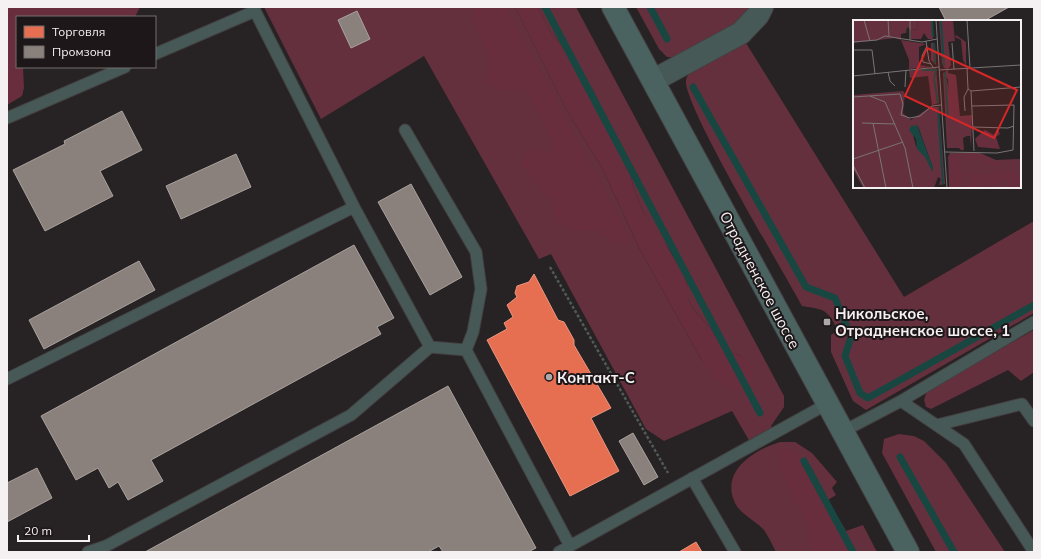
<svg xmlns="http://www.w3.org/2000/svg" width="1041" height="559" viewBox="0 0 1041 559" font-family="Mulish,sans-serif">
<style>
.green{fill:#65303e}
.forest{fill:#682e3e}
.shops{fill:#e76f51;stroke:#eb9681}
.industry{fill:#8a817c;stroke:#aaa29f}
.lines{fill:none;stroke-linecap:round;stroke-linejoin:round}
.stream{stroke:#184741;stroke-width:7}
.service-casing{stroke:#434041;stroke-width:13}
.minor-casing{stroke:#434041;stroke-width:24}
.secondary-casing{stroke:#434041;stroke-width:24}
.path{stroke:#505a59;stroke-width:2.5;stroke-dasharray:3 2;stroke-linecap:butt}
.service{stroke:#465956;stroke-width:11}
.minor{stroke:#465956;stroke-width:22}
.secondary{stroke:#4b6360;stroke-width:22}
.poi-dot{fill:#ada8a9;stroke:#1e1719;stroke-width:1.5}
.labels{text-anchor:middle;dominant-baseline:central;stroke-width:4;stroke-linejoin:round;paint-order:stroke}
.street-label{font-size:15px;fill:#f5f0f1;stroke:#1e1719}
.poi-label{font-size:15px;font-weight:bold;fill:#f5f0f1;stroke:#1e1719;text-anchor:start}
.inset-river{fill:none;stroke:#184741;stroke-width:2}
.inset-road{fill:none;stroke:#797475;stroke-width:1}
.view{fill:#d62828;fill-opacity:0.15;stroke:#d62828;stroke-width:2}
.inset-edge{fill:none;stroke:#f5f0f1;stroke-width:2}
</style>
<rect width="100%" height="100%" fill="#272223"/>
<path class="green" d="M264 7H515L567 111 602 168 639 248 701 359 709 368 741 356 729 352 721 346 711 329 693 309 688 299V287L683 273 678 262 643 212 634 189 625 156 612 135 593 89 584 83 569 54 550 31 538 7H576L784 396V407L771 426 773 430 750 442 732 411 664 441 646 429 551 254 539 259 424 56 321 119Z
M636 7H750L733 27 678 58 667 57 659 49Z
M746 43 904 297 1034 221V313L866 410 853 401 831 352V335L838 330C826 308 825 310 802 306 785 274 682 103 686 80 688 65 733 48 746 43Z
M1034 330V372L1021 381 1008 370 931 409 926 407 924 400 927 391Z
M899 434 914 436 924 441 946 463 1005 552H936L882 453 884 439Z
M780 442H795L812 453 837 482 832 488 836 495 828 500 846 531 863 525 877 552H776C772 545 769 537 764 530 756 521 740 514 735 503 720 471 754 450 780 442Z"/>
<path class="forest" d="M7 7H140L135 17H17V67H23L24 88 22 96 7 105Z
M476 7H506L629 237 626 242 612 241 599 230 577 231 558 222 551 201 523 167V155L532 149 542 154 552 148 550 136 525 88 504 91 485 83 490 61 473 20Z
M515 7H538L550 31 569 54 584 83 593 89 612 135 625 156 634 189 643 212 657 230 683 273 688 287V299L693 309 711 329 721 346 729 352 741 356 750 363 753 373 749 385 739 390 727 388 716 379 701 359 639 248 602 168 567 111Z
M782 449 794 451 851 552H814L809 543 807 521 801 510 793 502 779 460Z"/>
<path class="shops" d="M534 274 558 320 564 322 574 340V345L611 408 591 418 619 471 570 496 487 340 507 329 504 323 513 317 507 305 517 297 515 293 517 286 529 282Z
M696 542 702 552H679Z"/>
<path class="industry" d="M939 7H1009L984 21H946Z
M357 11 370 39 351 48 338 20Z
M122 111 142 150 100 171 113 196 45 231 13 170 65 144 64 141Z
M236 154 251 187 181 219 166 186Z
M411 184 462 277 430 295 378 202Z
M354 245 394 318 377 327 381 334 151 460 163 481 128 500 118 482 109 488 98 468 76 480 41 416Z
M139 261 155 290 44 349 29 320Z
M448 386 536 548 528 552H443L439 546 428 552H145Z
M633 433 658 477 644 485 619 441Z
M37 468 52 498 7 522V483Z"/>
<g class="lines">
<path class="stream" d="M545 7 760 413
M650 7 667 39
M693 87 806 287 835 298 851 337 845 356 860 393 868 398 1034 305
M900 457 954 552
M804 461 853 552"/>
<g class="service-casing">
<path id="service" d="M253 7 354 207 430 347 466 350 570 546
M155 54 255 11
M7 118 125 67
M405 130 476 252 481 289 473 332 466 350
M7 379 354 207
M901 401 964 444 1034 552
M937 425 1022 404 1034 421
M842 432 901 401 1034 322
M692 478 735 552
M88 552 106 546 351 415 430 347
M559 552 827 404"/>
</g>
<g class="minor-casing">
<path id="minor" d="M654 80 741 33 758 15 762 7"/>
</g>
<g class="secondary-casing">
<path id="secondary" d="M613 7 908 552"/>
</g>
<path class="path" d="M550 267 668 473"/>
<use href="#service" class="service"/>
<use href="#minor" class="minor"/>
<use href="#secondary" class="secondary"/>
</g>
<g class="poi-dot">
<rect x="823" y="318" width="8" height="8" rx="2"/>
<circle cx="549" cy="377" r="4"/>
</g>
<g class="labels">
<g class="street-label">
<text transform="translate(760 280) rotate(62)">Отрадненское шоссе</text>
</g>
<g class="poi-label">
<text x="835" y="313">Никольское,<tspan x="835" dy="17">Отрадненское шоссе, 1</tspan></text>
<text x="557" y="377">Контакт-С</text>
</g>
</g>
<g transform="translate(853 20)">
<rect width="168" height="168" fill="#272223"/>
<path d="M0 0H64L65 9 58 10 54 7 53 13 48 14V20L73 24 66 27V45L78 47 56 49V40L48 20 42 18 0 23ZM86 0H100L102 21 95 22 98 45 95 49 91 48 89 43ZM78 23H82L83 45 78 40ZM83 48 86 83 79 85 75 56 57 58 56 51ZM95 50V53L103 55 107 96 119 95 118 127 117 116H114L110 118 111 130H108L106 128H94L90 53ZM92 56 95 59 97 105 94 64ZM50 71 52 74 50 93 58 100 77 87H86L92 164 86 165 88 159 85 157 81 168H10L0 149V75ZM65 106 80 148 79 151 73 138 63 126 60 115ZM97 133H127L143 140 168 139V168H96L95 137Z" fill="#65303e" fill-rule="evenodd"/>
<path d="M64 0H79L80 19H75L71 13 68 19H58V10L65 9ZM87 0H98L99 18 93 14 94 8 91 12 89 11ZM103 15 113 22V46L110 40 108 20 102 17ZM49 22 64 24 65 36 62 42 58 33 60 30 54 32ZM93 55 96 72 102 77 103 83 100 84 103 92 100 99 97 93V105L91 57ZM145 109 147 114 143 117 147 129 125 127 122 119 125 116 132 110 141 115ZM115 133 128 135 148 145 136 146 129 139 111 140ZM100 135 106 138 108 168H97L96 138ZM143 149 147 155 151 150 168 156V162L154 168 156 162 153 159 143 165 115 168 118 163 116 154H135Z" fill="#682e3e"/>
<path d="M64 105 80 148 79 151 72 137 64 129 63 119 56 110 58 106Z" fill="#184741"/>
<path class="inset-river" d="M79 0 80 17M88 0 91 46M81 23 82 43M69 50H83L81 59 85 83M92 52 95 96M85 88 90 164"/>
<path class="inset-road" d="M11 0 17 21M35 0 36 16M83 0 94 168M114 0 117 48M57 20V0M73 21 76 41 80 47M0 22 24 20 32 16 69 22 84 19M99 23 101 49M74 26 69 36 70 42 78 44M0 30H19L22 54M114 48 115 69 118 71 121 131M86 50 168 45M35 52 37 61 42 66M0 56 86 47M52 67 53 50M118 71 168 67M17 76 32 82 52 128 60 168M0 77 47 74 50 84 48 95 57 98 67 96 79 86 88 85M112 91 111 77 115 69M9 103 42 104M20 103 33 168M120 107 155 108 161 106M92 132 144 133 160 130 161 85 119 86M0 139 50 122M0 145 12 168"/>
<path class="view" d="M74 28 164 70 141 118 52 76Z"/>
<rect width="168" height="168" class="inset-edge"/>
</g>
<rect width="1041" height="559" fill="none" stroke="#f5f0f1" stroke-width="16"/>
<rect x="16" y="16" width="140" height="52" fill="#1e1719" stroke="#746e6f"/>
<rect x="24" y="26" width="20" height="12" fill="#e76f51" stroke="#746e6f"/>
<text x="52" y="36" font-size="12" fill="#f5f0f1">Торговля</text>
<rect x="24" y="46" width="20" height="12" fill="#8a817c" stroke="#746e6f"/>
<text x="52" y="56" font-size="12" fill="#f5f0f1">Промзона</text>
<path d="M18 535v6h71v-6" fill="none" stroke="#f5f0f1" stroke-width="2"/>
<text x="24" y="535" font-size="12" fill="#f5f0f1" stroke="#1e1719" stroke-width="3" paint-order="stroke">20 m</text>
</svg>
